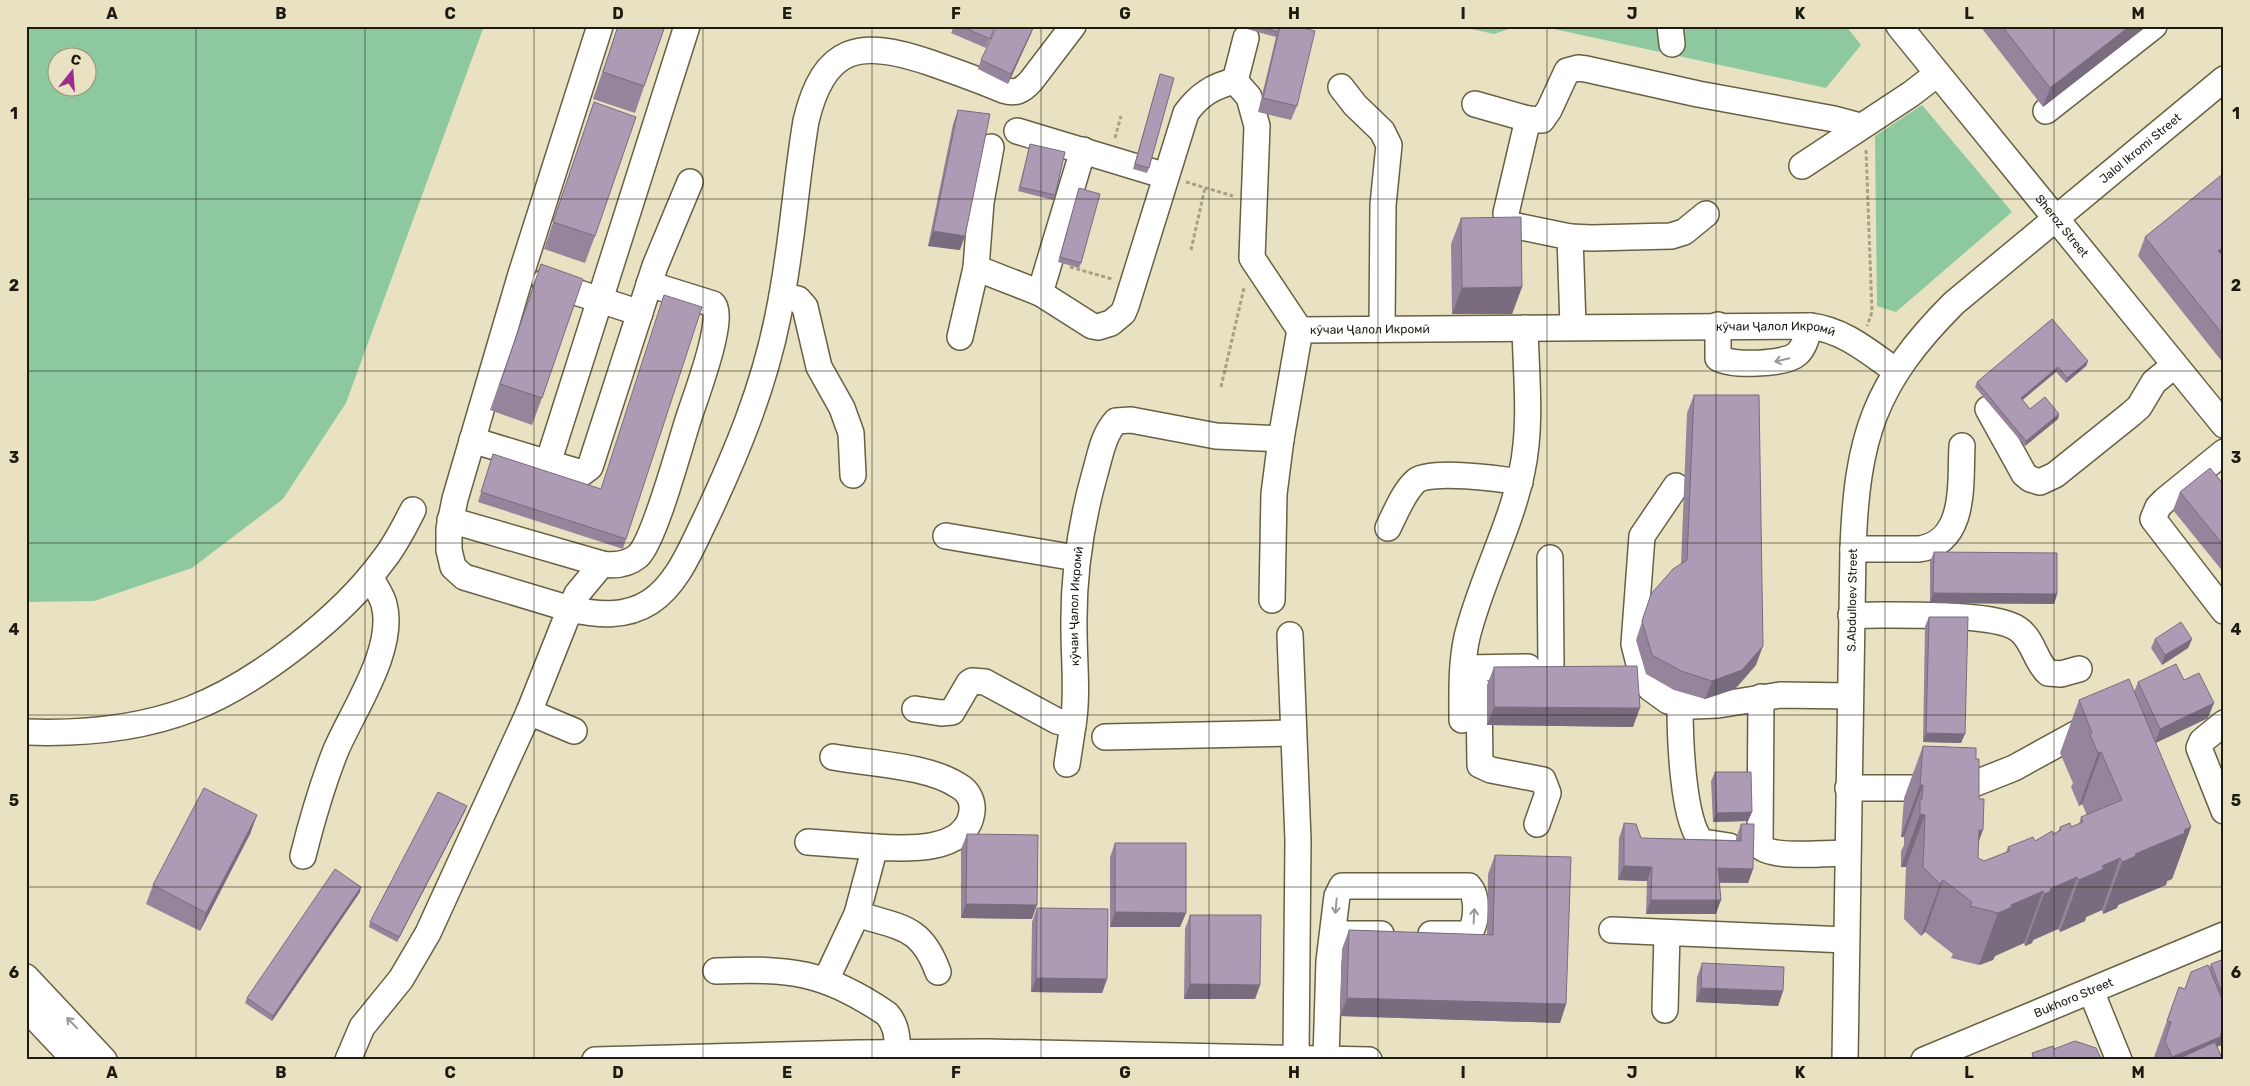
<svg xmlns="http://www.w3.org/2000/svg" width="2250" height="1086" viewBox="0 0 2250 1086" font-family="Rubik,sans-serif">
<style>
.green{fill:#8ec89f;fill-rule:evenodd}
.lines{fill:none;stroke-linecap:round;stroke-linejoin:round}
.minor-casing{stroke:#676044;stroke-width:28}
.path{stroke:#a6a087;stroke-width:3;stroke-dasharray:4 2.5;stroke-linecap:butt}
.minor{stroke:#fff;stroke-width:25}
.wall{fill:#95849b}
.shaded-wall{fill:#796c7e}
.building{fill:#ad9ab4;stroke:#796c7e}
.oneway{stroke:#999893}
.grid{fill:none;stroke:#1d1a0f;stroke-width:1;stroke-opacity:0.55}
.labels{text-anchor:middle;dominant-baseline:central;stroke-width:4;stroke-linejoin:round;paint-order:stroke}
.street-label{font-size:12px;fill:#1d1a0f;stroke:#e9e2c2}
.neatline{fill:none;stroke:#1d1a0f;stroke-width:2}
.grid-label{font-size:16px;text-anchor:middle;font-weight:bold;fill:#1d1a0f}
</style>
<rect width="100%" height="100%" fill="#e9e2c2"/>
<path class="green" d="M26 26H484L346 403 283 499 192 568 94 601 26 602ZM58 58H88V88H58Z
M1458 26H1518L1494 34Z
M1540 26H1846L1861 45 1826 88Z
M1922 105 2012 212 1896 312 1877 306 1875 136Z"/>
<g class="lines">
<g class="minor-casing">
<g id="minor">
<path d="M600 26 521 274 455 499 449 529V550L453 567 464 577 570 609 577 594 602 564"/>
<path d="M1670 26 1672 44"/>
<path id="s1" d="M1899 26 2224 425"/>
<path d="M1235 81 1246 38"/>
<path d="M1341 87 1355 105 1382 131 1389 145 1383 205 1382 329"/>
<path d="M1475 104 1528 119"/>
<path d="M2046 111 2154 26"/>
<path d="M1017 131 1166 176"/>
<path d="M991 147 981 202 976 268 1040 293 1092 326 1098 327 1111 323 1123 313 1126 306 1186 113C1199 95 1213 86 1235 81L1249 97 1257 126 1252 258 1300 330"/>
<path d="M1802 166 1911 94 1937 74"/>
<path d="M1570 237 1592 238 1671 236 1684 232 1706 214"/>
<path d="M545 282 640 313"/>
<path d="M1040 293 1083 150"/>
<path d="M782 296 798 299 805 307 819 367 842 408 851 433 853 475"/>
<path d="M1718 325V358C1731 366 1785 365 1797 354 1805 347 1807 335 1810 326"/>
<path d="M1573 326 1570 237 1512 225 1507 219 1506 213 1528 119 1542 120 1549 110 1567 71 1578 68 1586 69 1698 94 1834 119 1860 126"/>
<path d="M960 337 976 268"/>
<path d="M1988 409 2024 474 2030 479 2040 482 2055 475 2131 414 2139 407 2154 382 2175 365"/>
<path d="M472 440 548 463 687 26"/>
<path d="M2224 452 2165 500 2158 507 2153 519 2224 611"/>
<path d="M548 463 582 473 590 467 655 266 690 182"/>
<path d="M1676 486 1642 536 1634 644 1640 668 1650 688 1668 701 1693 706 1718 705 1780 695 1850 696"/>
<path d="M450 520 602 564C615 566 627 565 638 556 655 540 680 444 689 417 695 398 726 318 713 304L649 284"/>
<path d="M1388 528C1395 514 1404 491 1416 481 1430 469 1501 479 1520 482"/>
<path d="M946 536 1076 558"/>
<path d="M1853 549H1919C1967 542 1960 483 1962 446"/>
<path d="M1550 558 1551 667"/>
<path id="s2" d="M1272 600 1274 494 1281 439 1300 330 1810 326C1844 330 1869 352 1896 371"/>
<path d="M1851 615C1887 616 1992 611 2018 629 2033 639 2035 661 2048 673L2061 674 2079 669"/>
<path d="M1290 635 1298 840 1296 1057"/>
<path d="M1463 668 1528 667"/>
<path d="M1479 690 1480 765 1491 770 1543 780 1548 793 1537 824"/>
<path d="M1761 697 1760 846C1772 859 1829 853 1847 853"/>
<path d="M1680 705C1680 731 1682 827 1703 842L1729 846"/>
<path d="M915 709 941 713 952 712 969 683 972 681 985 682 1057 721 1073 725 1067 764"/>
<path d="M529 712 574 731"/>
<path d="M1462 720C1462 692 1461 664 1467 637 1481 580 1510 529 1522 471 1532 425 1526 374 1525 328"/>
<path d="M2224 723 2202 741 2199 748 2224 811"/>
<path id="s3" d="M1073 725C1078 694 1074 662 1074 630 1073 576 1080 526 1095 473 1100 456 1103 435 1116 421L1131 420 1216 436 1281 439"/>
<path d="M26 732C81 734 139 729 191 709 257 683 342 617 384 559 396 544 404 527 413 510"/>
<path d="M1105 737 1292 733"/>
<path d="M1848 788H1947L1976 783 2014 768 2094 724"/>
<path d="M808 842 875 847"/>
<path d="M303 856C312 820 322 785 336 750 353 710 396 649 384 604 381 594 375 586 370 577"/>
<path d="M857 914C900 928 921 925 938 972"/>
<path d="M1612 930 1846 940"/>
<path d="M1334 934H1381"/>
<path d="M716 971C790 968 824 971 887 1014 897 1025 897 1038 898 1052"/>
<path d="M26 977 104 1060"/>
<path d="M826 980 857 914 875 847C904 849 968 853 972 811 973 801 968 791 959 786 927 765 871 764 833 757"/>
<path d="M2091 991 2119 1060"/>
<path d="M26 1008 75 1060"/>
<path d="M1665 1010 1667 933"/>
<path d="M1326 1058 1329 961 1337 896 1342 886H1469C1478 896 1477 919 1471 931L1465 934H1431"/>
<path d="M348 1060 362 1027 401 979 428 933 529 712 570 609C597 615 625 618 650 602 678 584 692 546 706 518 737 452 764 387 778 316 792 251 795 186 806 121 824 45 860 39 928 62 954 71 979 80 1003 90 1016 94 1022 91 1031 81L1073 26"/>
<path d="M595 1060 857 1053 986 1052 1369 1060"/>
<path id="s4" d="M1845 1060 1853 549C1857 437 1874 383 1954 303L2224 79"/>
<path id="s5" d="M1924 1060 2224 935"/>
</g>
</g>
<path class="path" d="M1115 138 1121 116
M1866 150 1872 312 1867 326
M1186 182 1233 196
M1191 250 1205 188
M1070 267 1112 279
M1221 387 1244 288"/>
<use href="#minor" class="minor"/>
</g>
<path class="wall" d="M618 26H665L635 113 593 99Z
M954 26H995L986 48 951 33Z
M1034 26 1008 84 978 69 981 60Z
M1236 26H1299L1297 106 1291 120 1258 112 1276 37Z
M1980 26H2147L2043 107Z
M1160 74 1149 168 1147 173 1133 169Z
M594 102 595 236 585 263 544 249Z
M958 110 960 250 928 246 953 124Z
M1030 144 1055 195 1053 200 1018 191Z
M2224 173V364L2138 256 2145 237Z
M1079 188 1081 263 1079 268 1058 262Z
M1461 218 1522 287 1512 314H1452L1451 244Z
M541 264 542 398 532 425 490 410Z
M2088 361 2086 366 2066 383 2056 372 2022 400 2030 409 2059 414 2058 419 2025 446 1975 387 1977 382Z
M1694 395 1756 665 1735 689 1705 699 1674 690 1646 674 1636 640 1651 594 1681 564 1687 413Z
M493 454 626 539 623 549 478 502Z
M2224 485V573L2173 510 2180 492Z
M1934 552 2057 594 2054 604 1930 603V562Z
M1929 617 1961 743 1923 742 1925 626Z
M2155 639H2192L2188 648 2162 665 2151 648Z
M1494 667 1633 727 1487 725V685Z
M2184 680 2208 718 2156 743 2191 827 2172 879 2167 881 2166 885 2118 905 2117 908 2103 914 2102 910 2086 917 2085 921 2060 932 2058 929 2033 940 2032 943 2025 946 2024 943 1995 956 1993 960 1979 965 1951 958 1953 954 1925 932 1921 936 1904 919 1906 867H1901V851L1904 845V837H1901L1904 798 1923 746 1976 759 1978 858 1984 861 2006 852 2008 847 2035 841 2053 834 2058 832 2060 827H2071L2079 824 2081 817 2087 815 2082 804 2079 806 2071 787 2073 783 2060 753 2079 700 2134 692 2138 682Z
M1715 772 1752 812 1748 821 1713 822 1711 781Z
M465 811 397 942 369 927 370 922Z
M257 815 250 834 200 931 146 904 153 885Z
M1624 823 1641 838 1736 840V838L1741 824 1753 869 1748 883H1719L1716 914H1646L1647 881 1618 880 1619 838Z
M967 834 1032 919 961 918V849Z
M1115 843 1186 913 1180 927H1110V857Z
M1495 855 1566 1004 1560 1023 1340 1016 1342 949 1349 930 1487 935 1488 874Z
M360 892 272 1021 245 1003 247 998Z
M1037 908 1107 979 1102 993 1031 992 1032 922Z
M1190 915 1260 985 1255 999H1184L1185 929Z
M2224 955V1044L2217 1047 2222 1058 2224 1060H2153L2179 987 2185 989 2191 972 2209 968 2211 964 2222 960Z
M1702 963 1783 991 1778 1006 1696 1002 1697 977Z"/>
<path class="shaded-wall" d="M1034 26 1031 34 1008 84 1011 74Z
M2130 26H2147L2043 107 2050 88Z
M933 231 965 236 960 250 928 246Z
M2224 247V260L2218 251Z
M1522 287 1512 314H1452L1462 288Z
M2088 361 2086 366 2066 383 2067 378Z
M2058 367 2056 372 2019 403 2021 398Z
M2059 414 2058 419 2025 446 2026 441Z
M1933 593 2057 594 2054 604 1930 603Z
M2192 639 2188 648 2162 665 2165 655Z
M1763 646 1756 665 1735 689 1705 699 1712 681Z
M2214 703 2208 718 2155 743 2160 729Z
M1494 707 1640 708 1633 727 1487 725Z
M1926 733 1965 734 1961 743 1923 742Z
M2101 752 2082 804 2079 806 2098 753Z
M1920 785H1923L1904 837H1901Z
M467 806 465 811 397 942 399 937Z
M1752 812 1748 821 1713 822 1717 813Z
M1920 814 1925 815 1906 867H1901Z
M257 815 250 834 200 931 206 913Z
M2191 827 2172 879 2167 881 2166 885 2118 905 2117 908 2103 914 2122 862 2135 854Z
M1979 830H1983L1964 883Z
M2120 858 2102 910 2086 917 2085 921 2060 932 2079 880 2102 866Z
M1624 866 1652 867 1647 881 1618 880Z
M1718 868 1753 869 1748 883 1713 882Z
M2077 877 2058 929 2033 940 2032 943 2025 946 2044 894 2050 889Z
M1943 880 1925 932 1921 936 1940 884Z
M361 887 360 892 272 1021 273 1016Z
M2043 891 2024 943 1995 956 1993 960 1979 965 1998 913 2011 905Z
M1651 900H1721L1716 914H1646Z
M966 904 1037 905 1032 919 961 918Z
M1115 912 1186 913 1180 927H1110Z
M1036 978 1107 979 1102 993 1031 992Z
M1190 984 1260 985 1255 999H1184Z
M1701 988 1783 991 1778 1006 1696 1002Z
M1347 998 1566 1004 1560 1023 1340 1016Z
M2224 1010V1044L2175 1060H2171L2172 1057Z"/>
<path class="building" d="M618 26H665L644 86 603 72Z
M961 26H995L990 39Z
M997 26H1034L1011 74 981 60Z
M1256 26H1280L1278 32Z
M1280 26H1296L1315 31 1297 106 1263 98Z
M2002 26H2130L2050 88Z
M1160 74 1174 78 1149 168 1135 164Z
M594 102 636 117 595 236 553 222Z
M958 110 990 114 965 236 933 231Z
M1030 144 1065 152 1055 195 1020 187Z
M2224 173V247L2218 251 2224 257V336L2145 237Z
M1079 188 1100 194 1081 263 1060 257Z
M1521 217 1522 287 1462 288 1461 218Z
M541 264 583 279 542 398 500 384Z
M664 295 702 307 626 539 481 492 493 454 601 489Z
M2052 319 2088 361 2067 378 2058 367 2021 398 2030 409 2045 397 2059 414 2026 441 1977 382Z
M1694 395H1759L1763 646 1742 670 1712 681 1681 671 1652 655 1642 621 1651 594 1673 569 1687 560Z
M2210 468 2224 485V546L2180 492Z
M1934 552 2057 553V594L1933 593Z
M1929 617H1968L1965 734 1926 733Z
M2181 622 2192 639 2165 655 2155 639Z
M2176 664 2184 680 2199 673 2214 703 2160 729 2138 682Z
M1637 666 1640 708 1494 707V667Z
M2129 679 2191 827 2184 830 2185 833 2135 854 2136 856 2122 862 2120 858 2102 866 2104 869 2079 880 2077 877 2050 889 2051 891 2044 894 2043 891 2011 905 2012 907 1998 913 1970 906 1972 902 1943 880 1940 884 1923 867 1925 815 1920 814V799H1922L1923 785H1920L1923 746 1976 748V759H1979V799H1984L1983 830H1979L1978 858 1984 861 2010 851 2008 847 2033 837 2035 841 2052 831 2053 834 2061 830 2060 827 2070 823 2071 827 2083 822 2081 817 2122 800 2101 752 2098 753 2090 735 2092 733 2079 700Z
M1715 772H1751L1752 812 1717 813Z
M204 788 257 815 206 913 153 885Z
M438 792 467 806 399 937 370 922Z
M1624 823 1636 824 1641 838 1741 841V824H1754L1753 869 1718 868 1721 900H1651L1652 867 1624 866Z
M967 834 1038 835 1037 905 966 904Z
M1115 843H1186V913L1115 912Z
M1495 855 1571 857 1566 1004 1347 998 1349 930 1493 935Z
M335 869 361 887 273 1016 247 998Z
M1037 908 1108 909 1107 979 1036 978Z
M1190 915H1261L1260 985 1190 984Z
M2224 959V999L2211 964Z
M1702 963 1784 967 1783 991 1701 988Z
M2208 965 2224 1004V1024L2220 1037 2172 1057 2165 1041 2171 1022 2167 1021 2179 987 2185 989 2191 972Z
M2075 1041 2096 1048 2102 1060H2025L2033 1057 2032 1053 2053 1046 2054 1049Z
M2215 1042 2222 1058 2224 1057V1060H2176Z"/>
<defs><path id="oneway-shaft" d="M-6 0H5M1.5-3L5.5 0L1.5 3" fill="none" stroke-width="1.6" stroke-linecap="round" stroke-linejoin="round" transform="scale(1.25)"/></defs>
<g class="oneway">
<use href="#oneway-shaft" transform="translate(1782 360) rotate(167)"/>
<use href="#oneway-shaft" transform="translate(1336 906) rotate(95)"/>
<use href="#oneway-shaft" transform="translate(1474 916) rotate(-87)"/>
<use href="#oneway-shaft" transform="translate(72 1023) rotate(-134)"/>
</g>
<path class="grid" d="M196 26V1060M365 26V1060M534 26V1060M703 26V1060M872 26V1060M1041 26V1060M1209 26V1060M1378 26V1060M1547 26V1060M1716 26V1060M1885 26V1060M2054 26V1060M26 199H2224M26 371H2224M26 543H2224M26 715H2224M26 887H2224"/>
<g class="labels">
<g class="street-label">
<text stroke="none"><textPath href="#s4" startOffset="1028">Jalol Ikromi Street</textPath></text>
<text stroke="none"><textPath href="#s1" startOffset="258">Sheroz Street</textPath></text>
<text stroke="none"><textPath href="#s2" startOffset="342">кӯчаи Ҷалол Икромӣ</textPath></text>
<text stroke="none"><textPath href="#s2" startOffset="748">кӯчаи Ҷалол Икромӣ</textPath></text>
<text stroke="none"><textPath href="#s4" startOffset="460">S.Abdulloev Street</textPath></text>
<text stroke="none"><textPath href="#s3" startOffset="119">кӯчаи Ҷалол Икромӣ</textPath></text>
<text stroke="none"><textPath href="#s5" startOffset="162">Bukhoro Street</textPath></text>
</g>
</g>
<rect width="2250" height="1086" fill="none" stroke="#e9e2c2" stroke-width="55"/>
<g transform="translate(72 72) rotate(17)"><circle r="24" fill="#e9e2c2" stroke="#97927a"/>
<path d="M0-4L9 19L0 12L-9 19Z" fill="#9b2c8c"/>
<text y="-8" font-size="14" font-weight="bold" text-anchor="middle" fill="#1d1a0f">С</text>
</g>
<rect x="28" y="28" width="2194" height="1030" class="neatline"/>
<g class="grid-label">
<text x="112" y="19">A</text>
<text x="281" y="19">B</text>
<text x="450" y="19">C</text>
<text x="618" y="19">D</text>
<text x="787" y="19">E</text>
<text x="956" y="19">F</text>
<text x="1125" y="19">G</text>
<text x="1294" y="19">H</text>
<text x="1463" y="19">I</text>
<text x="1632" y="19">J</text>
<text x="1800" y="19">K</text>
<text x="1969" y="19">L</text>
<text x="2138" y="19">M</text>
<text x="14" y="119">1</text>
<text x="2236" y="119">1</text>
<text x="14" y="291">2</text>
<text x="2236" y="291">2</text>
<text x="14" y="463">3</text>
<text x="2236" y="463">3</text>
<text x="14" y="635">4</text>
<text x="2236" y="635">4</text>
<text x="14" y="806">5</text>
<text x="2236" y="806">5</text>
<text x="14" y="978">6</text>
<text x="2236" y="978">6</text>
<text x="112" y="1078">A</text>
<text x="281" y="1078">B</text>
<text x="450" y="1078">C</text>
<text x="618" y="1078">D</text>
<text x="787" y="1078">E</text>
<text x="956" y="1078">F</text>
<text x="1125" y="1078">G</text>
<text x="1294" y="1078">H</text>
<text x="1463" y="1078">I</text>
<text x="1632" y="1078">J</text>
<text x="1800" y="1078">K</text>
<text x="1969" y="1078">L</text>
<text x="2138" y="1078">M</text>
</g>
</svg>
